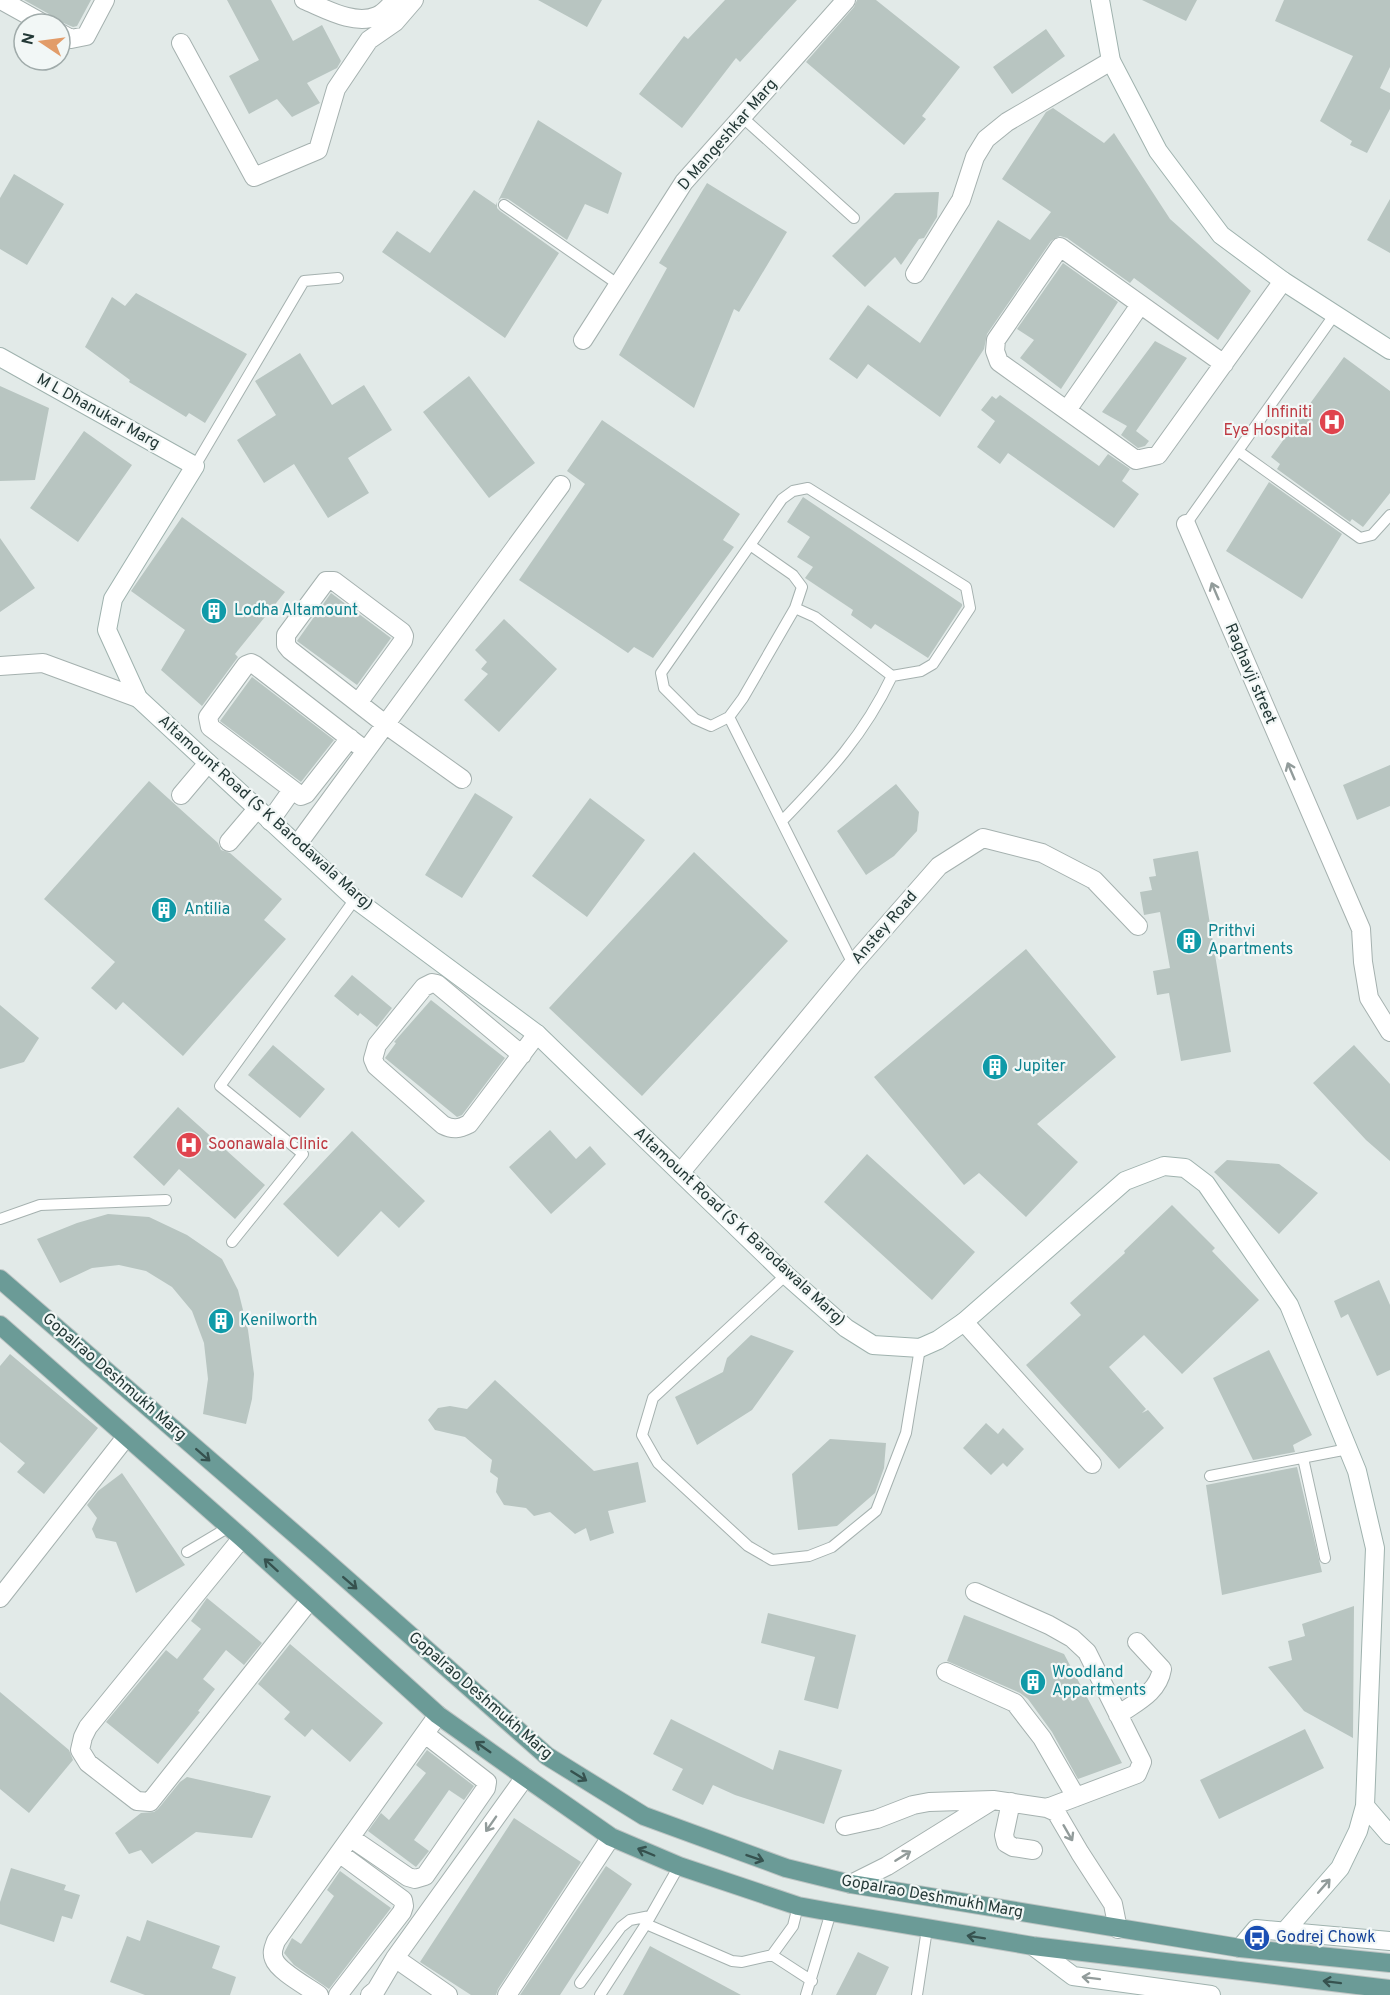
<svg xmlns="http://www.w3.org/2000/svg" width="1390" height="1995" viewBox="0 0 1390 1995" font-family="Overpass,sans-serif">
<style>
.building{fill:#b8c5c1}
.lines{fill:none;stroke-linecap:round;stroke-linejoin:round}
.lane-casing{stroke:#a5b1af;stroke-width:12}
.street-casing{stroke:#a5b1af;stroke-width:20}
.secondary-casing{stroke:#9fb2ae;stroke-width:20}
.primary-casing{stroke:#bdc4c3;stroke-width:20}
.lane{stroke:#fff;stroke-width:10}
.street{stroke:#fff;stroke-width:18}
.secondary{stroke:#fff;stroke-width:18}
.primary{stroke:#6b9b97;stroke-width:18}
.oneway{stroke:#929c9b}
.oneway2{stroke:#36524f}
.labels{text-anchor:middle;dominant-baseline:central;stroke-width:4.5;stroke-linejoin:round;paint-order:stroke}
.street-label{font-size:16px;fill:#243937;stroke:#f2f7f6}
.health-label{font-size:16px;fill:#be3a42;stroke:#f2f7f6;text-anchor:end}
.culture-label{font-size:16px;fill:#0d838f;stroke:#f2f7f6;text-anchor:start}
.transit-label{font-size:16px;fill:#164399;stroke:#f2f7f6;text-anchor:start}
</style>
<rect width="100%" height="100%" fill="#e2eae8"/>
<path class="building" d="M24 0H91L77 26 73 27 54 19 49 14Z
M227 0H271L293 41 322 25 341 61 337 68 307 83 320 103 292 117 277 99 249 114 229 76 259 60Z
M538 0H602L587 27Z
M725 0H797L740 62 736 58 682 128 639 94 684 36 688 39Z
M857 0H876L960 67 922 116 926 119 904 145 806 62 854 7Z
M1142 0H1197L1186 21Z
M1284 0H1390V67L1380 88 1390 93V109L1367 153 1350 145 1352 141 1320 121 1353 56 1275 21Z
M1046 29 1065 56 1012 94 993 67Z
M1053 108 1104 143 1114 133 1170 219 1251 291 1218 340 1134 278 1130 283 1067 238 1060 236 1051 241 987 334 984 349 940 417 868 364 857 379 829 359 868 305 920 343 998 220 1030 240 1051 212 1002 179 1046 112Z
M538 120 622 173 608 214 585 204 567 240 508 199 501 198 498 201Z
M14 174 64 204 27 265 0 249V198Z
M707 183 787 232 739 312 734 309 694 408 619 355 667 268 659 263Z
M474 190 496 205 497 202V208L500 211 559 253 505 338 382 252 397 231 430 253Z
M939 192 937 217 924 238 919 239 901 265 895 257 865 287 832 256 895 193Z
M1390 199V253L1367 240Z
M1063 263 1118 302 1061 389 1020 358 1034 340 1017 329Z
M136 293 247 354 205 423 189 413 186 417 129 382 130 380 85 347 112 297 125 306Z
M1155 341 1187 358 1136 431 1149 441 1145 446 1138 448 1121 435 1127 426 1102 412Z
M300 353 332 405 364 385 392 430 348 458 369 493 328 518 294 464 264 483 237 440 276 415 255 381Z
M1344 357 1390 391V493L1363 527 1352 519 1350 522 1277 469 1280 464 1271 457Z
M469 376 535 463 489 498 423 412Z
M0 386 49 408 35 480 0 481Z
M1000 395 1099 466 1108 454 1130 469 1122 481 1139 494 1114 528 1008 453 1000 464 977 447 995 421 981 410 992 396 996 399Z
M602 420 740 514 723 540 734 547 653 658 634 647 628 653 519 580 585 484 567 471Z
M84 431 132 465 78 542 30 508Z
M1269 482 1342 534 1302 599 1226 551Z
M803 497 962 604V606L928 658 875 624 871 629 851 615 853 610 805 578 813 567 797 557 810 537 787 522Z
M182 517 285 592 235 654 238 657 202 706 161 670 185 630 131 591Z
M0 538 35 588 0 612Z
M331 593 391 638 357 685 297 641Z
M504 619 557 669 499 732 464 700 488 674 481 669 487 662 475 650Z
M252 677 334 740 301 782 220 721Z
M1390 765V806L1357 820 1343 785Z
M149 781 218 843 221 850 230 853 282 899 264 920 286 939 183 1056 123 1002 116 1010 91 988 115 962 44 899Z
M896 784 919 812 917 831 894 856 866 875 837 831Z
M475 793 513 817 462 898 425 875Z
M590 798 645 840 587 917 532 876Z
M1198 851 1231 1052 1181 1061 1169 993 1157 995 1153 971 1170 968 1160 912 1144 915 1140 892 1152 890 1149 877 1156 876 1153 859Z
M694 852 788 941 642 1096 549 1008Z
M1026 949 1116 1057 1037 1124 1078 1162 1026 1217 979 1173 964 1185 874 1077Z
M352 975 392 1008 377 1027 360 1013 358 1016 334 996Z
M431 1000 505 1058 462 1115 457 1117 385 1058 396 1043 394 1042Z
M0 1005 39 1038 24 1062 0 1069Z
M273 1045 325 1089 300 1118 248 1075Z
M1354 1045 1390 1084V1161L1366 1140 1313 1083Z
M178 1107 265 1185 235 1219 179 1169 164 1186 133 1157Z
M550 1130 576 1159 590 1146 606 1164 551 1214 509 1167Z
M352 1131 425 1201 399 1228 381 1211 338 1257 283 1204Z
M867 1154 975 1252 932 1300 824 1202Z
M1227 1160 1279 1164 1318 1193 1279 1234 1214 1172Z
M1172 1205 1215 1248 1212 1251 1259 1300 1182 1374 1144 1335 1109 1367 1146 1409 1142 1413 1148 1410 1164 1428 1119 1469 1026 1365 1081 1315 1070 1303 1125 1253 1124 1251Z
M108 1214 149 1217 187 1235 222 1259 238 1290 248 1330 254 1374 252 1399 246 1424 203 1414 208 1379 204 1343 192 1311 172 1287 146 1271 119 1265 92 1268 60 1283 37 1239 77 1223Z
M1379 1280 1390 1305V1370L1377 1376 1348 1314 1341 1318 1334 1301Z
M751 1335 794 1351 752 1410 697 1445 675 1397 723 1372 727 1358Z
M1269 1350 1312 1435 1293 1445 1295 1452 1253 1460 1213 1378Z
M10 1354 98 1428 44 1494 17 1472 25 1463 0 1442V1366Z
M495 1380 594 1471 638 1462 646 1502 608 1511 614 1533 590 1541 586 1528 575 1534 550 1512 534 1516 526 1508 504 1505 496 1492 498 1478 490 1472 492 1460 465 1437 435 1430 428 1420 438 1408 450 1406 467 1409Z
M986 1423 998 1434 1003 1428 1024 1449 1007 1467 1003 1463 991 1475 963 1448Z
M830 1439 886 1443 884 1468 875 1493 837 1526 798 1530 792 1474Z
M1297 1467 1322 1572 1222 1595 1206 1485Z
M122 1473 185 1565 136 1593 116 1542 96 1538 92 1529 97 1518 87 1505 98 1491Z
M207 1598 262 1643 244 1665 226 1650 203 1679 215 1689 198 1711 200 1712 158 1764 106 1722 166 1650 177 1659 201 1629 191 1621Z
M1354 1606 1353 1738 1304 1711 1268 1667 1292 1660 1288 1641 1305 1636 1302 1624Z
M768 1613 856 1635 838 1709 804 1700 815 1657 761 1643Z
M964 1615 1064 1654 1122 1763 1078 1779 1052 1732 1028 1699 1020 1693 947 1661Z
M290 1644 383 1723 350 1762 312 1729 305 1737 284 1719 290 1712 258 1684Z
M0 1692 69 1750 73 1760 29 1813 0 1789Z
M671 1719 773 1770 779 1750 842 1770 824 1824 735 1795 713 1785 703 1805 672 1790 683 1769 653 1754Z
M1305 1729 1324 1768 1219 1819 1200 1780Z
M427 1750 474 1786 464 1800 449 1790 414 1840 429 1851 416 1867 368 1831 381 1813 389 1820 426 1773 416 1765Z
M187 1777 271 1796 252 1838 196 1832 152 1864 141 1850 129 1854 115 1833 141 1813 154 1812 158 1809 180 1782Z
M514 1818 581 1862 498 1989 496 1995H471L420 1962Z
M606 1866 632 1884 560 1995H520Z
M11 1868 66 1885 64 1890 80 1895 72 1919 62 1916 54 1942 0 1924V1902Z
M340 1871 391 1908 329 1989 294 1965 284 1953 292 1938 301 1944 334 1896 327 1890Z
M147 1920 220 1946 212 1968 236 1977 230 1995H145L110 1982 127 1936 140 1941Z
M650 1946 741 1995H623Z
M858 1952 889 1967 876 1995H836Z"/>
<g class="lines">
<g class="lane-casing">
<path id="lane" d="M742 117 854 218
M504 205 619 285
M1238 451 1360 538 1372 535 1390 515
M195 466 304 281 338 278
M1186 524 1335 314
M750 545 793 575 802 587 795 608
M729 717 743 698 795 608 815 617 892 676
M782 821C828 773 863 737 892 676L921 671 933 664 970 608 966 587 808 488 793 491 782 499 661 673 664 688 695 719 711 726 729 717 853 964
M0 1219 40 1205 166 1200
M232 1242 303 1154 220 1086 355 899
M786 1275 653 1398 642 1435 658 1463 748 1546 772 1560 809 1556 832 1547 876 1511 906 1433 920 1348
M1303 1458 1325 1558
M1210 1476 1348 1449
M187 1552 229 1527
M679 1866 646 1924 732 1961 742 1962 772 1955 793 1926 798 1906
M772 1955 812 1981
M580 1983 621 1927 630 1920 650 1916
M600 1995 646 1924
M806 1995 831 1912
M917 1995 927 1929"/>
</g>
<g class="street-casing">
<path id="street" d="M1 0 44 24
M304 0C324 8 354 26 377 16 384 13 390 6 395 0
M60 33 71 39 86 36 105 0
M181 43 254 177 318 150 336 89 369 40 395 22 414 0
M915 274 961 200 975 157 986 139 1007 122 1111 61
M583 340 684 182 846 0
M1224 364 1060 247 996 340 995 351 999 362 1136 460 1158 455 1283 281
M1067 410 1140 305
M1186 524 1361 929 1363 962 1369 998 1390 1032
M0 666 43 663 138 698
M358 703 403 641 404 636 402 632 334 581H326L286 635V645L290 650 385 724 462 779
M350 738 306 794 301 796 210 727 208 717 246 665 251 663 255 665 366 751
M181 795 208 763
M270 821 292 790
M229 842 257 809
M297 845 561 485
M522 1055 437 984 432 983 424 987 377 1045 373 1059 376 1066 443 1125C453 1130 459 1129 469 1124L537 1034
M681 1172 853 964 939 866 983 838 1042 853 1094 880 1138 926
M964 1322 1092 1464
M242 1538 88 1727 83 1737 80 1750 88 1763 137 1801 150 1802 310 1600
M975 1592 1049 1625 1072 1638 1087 1652 1142 1762 1137 1774 1047 1808
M0 1598 126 1437
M946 1672 1015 1703 1042 1738 1076 1797
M1118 1715C1136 1702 1158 1693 1162 1669L1137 1642
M1011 1802 1004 1835 1006 1843 1013 1847 1033 1850
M845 1826 877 1819 913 1805 929 1802 993 1800
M351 1838 408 1877 415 1879 425 1876 486 1788 487 1782 425 1734
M851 1884 887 1866 993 1800 1047 1808 1056 1812 1080 1853 1113 1904 1118 1929
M395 1958 448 1995
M319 1995C308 1987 278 1971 274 1959 271 1952 274 1947 276 1941L438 1715
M338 1995 402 1912 404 1906 403 1900 339 1853
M370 1995 376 1990 395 1958 525 1777
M507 1995 611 1837"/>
</g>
<g class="secondary-casing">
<path id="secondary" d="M1100 0 1111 61 1158 151 1221 235 1283 281 1390 350
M0 357 195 466 113 599 107 630 138 698 355 899 537 1034 786 1275 846 1328 873 1345 920 1348 938 1340 964 1322 1125 1181 1164 1166 1185 1168 1206 1184 1289 1305 1357 1471 1375 1548 1365 1806 1358 1831 1340 1868 1286 1930
M1365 1806 1390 1835
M1033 1946 1073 1976 1211 1995
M1240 1948 1256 1929 1390 1941"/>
</g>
<g class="primary-casing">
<path id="primary" d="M0 1279 318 1554 547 1756 644 1816 786 1868 851 1884 1240 1948 1390 1963
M0 1325 242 1538 438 1715 525 1777 611 1837 679 1866 798 1906 831 1912 1033 1946 1390 1989"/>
</g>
<use href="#lane" class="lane"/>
<use href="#street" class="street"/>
<use href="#secondary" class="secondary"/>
<use href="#primary" class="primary"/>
</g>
<defs><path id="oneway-shaft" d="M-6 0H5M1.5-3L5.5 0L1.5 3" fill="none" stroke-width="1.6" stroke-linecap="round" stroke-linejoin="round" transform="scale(1.5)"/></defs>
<g class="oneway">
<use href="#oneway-shaft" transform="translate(1215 591) rotate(-113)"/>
<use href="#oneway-shaft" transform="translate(1291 771) rotate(-113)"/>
<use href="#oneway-shaft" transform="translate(491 1824) rotate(125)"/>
<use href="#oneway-shaft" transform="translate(1068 1833) rotate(60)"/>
<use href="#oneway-shaft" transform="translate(903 1856) rotate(-32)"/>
<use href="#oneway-shaft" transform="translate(1324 1886) rotate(-49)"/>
<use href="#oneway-shaft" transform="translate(1091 1978) rotate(-173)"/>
</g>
<g class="oneway2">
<use href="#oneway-shaft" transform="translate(203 1455) rotate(41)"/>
<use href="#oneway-shaft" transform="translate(271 1565) rotate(-138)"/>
<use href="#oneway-shaft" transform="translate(350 1583) rotate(41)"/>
<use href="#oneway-shaft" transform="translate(483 1747) rotate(-145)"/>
<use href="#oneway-shaft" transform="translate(579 1776) rotate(32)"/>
<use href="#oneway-shaft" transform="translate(646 1852) rotate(-157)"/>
<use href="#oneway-shaft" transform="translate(755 1858) rotate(19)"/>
<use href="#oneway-shaft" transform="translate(976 1937) rotate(-171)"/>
<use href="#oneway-shaft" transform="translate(1332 1982) rotate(-173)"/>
</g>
<defs>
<g id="hospital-disc" transform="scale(1.35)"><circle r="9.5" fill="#e0444e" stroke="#f2f7f6"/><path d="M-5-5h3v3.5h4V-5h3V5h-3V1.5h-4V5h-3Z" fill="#fff"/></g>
<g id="building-disc" transform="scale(1.35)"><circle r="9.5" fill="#0f9aa8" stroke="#f2f7f6"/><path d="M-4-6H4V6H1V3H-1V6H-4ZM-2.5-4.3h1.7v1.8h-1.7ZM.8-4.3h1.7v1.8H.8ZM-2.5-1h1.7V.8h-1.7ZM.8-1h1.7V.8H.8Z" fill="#fff"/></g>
<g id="bus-disc" transform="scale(1.35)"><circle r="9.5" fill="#1a4fb4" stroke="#f2f7f6"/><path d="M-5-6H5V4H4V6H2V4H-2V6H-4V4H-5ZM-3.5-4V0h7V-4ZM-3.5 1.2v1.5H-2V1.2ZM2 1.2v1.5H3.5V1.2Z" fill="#fff"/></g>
</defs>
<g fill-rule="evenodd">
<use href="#hospital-disc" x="1332" y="422"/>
<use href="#building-disc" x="214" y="611"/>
<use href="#building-disc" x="164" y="910"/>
<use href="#building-disc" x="1189" y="941"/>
<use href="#building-disc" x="995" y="1067"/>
<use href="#hospital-disc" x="189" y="1145"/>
<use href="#building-disc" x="221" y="1321"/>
<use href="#building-disc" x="1033" y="1682"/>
<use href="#bus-disc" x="1257" y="1938"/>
</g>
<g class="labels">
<g class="street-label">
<text transform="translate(728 135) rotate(-49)">D Mangeshkar Marg</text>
<text transform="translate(98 412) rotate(29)">M L Dhanukar Marg</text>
<text transform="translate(1250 674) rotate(67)">Raghavji street</text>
<text transform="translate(265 813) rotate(42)">Altamount Road (S K Barodawala Marg)</text>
<text transform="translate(885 928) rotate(-49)">Anstey Road</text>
<text transform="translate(739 1227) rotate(43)">Altamount Road (S K Barodawala Marg)</text>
<text transform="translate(114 1377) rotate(41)">Gopalrao Deshmukh Marg</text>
<text transform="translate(480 1696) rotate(41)">Gopalrao Deshmukh Marg</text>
<text transform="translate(932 1897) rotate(10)">Gopalrao Deshmukh Marg</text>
</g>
<g class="health-label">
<text x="1312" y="413">Infiniti<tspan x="1312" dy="18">Eye Hospital</tspan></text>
<text x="208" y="1145" text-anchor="start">Soonawala Clinic</text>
</g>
<g class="culture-label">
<text x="234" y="611">Lodha Altamount</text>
<text x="184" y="910">Antilia</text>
<text x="1208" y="932">Prithvi<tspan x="1208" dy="18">Apartments</tspan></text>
<text x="1014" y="1067">Jupiter</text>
<text x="240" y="1321">Kenilworth</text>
<text x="1052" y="1673">Woodland<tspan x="1052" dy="18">Appartments</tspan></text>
</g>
<g class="transit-label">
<text x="1276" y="1938">Godrej Chowk</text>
</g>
</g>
<g transform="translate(42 42) rotate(283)"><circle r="28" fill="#f2f7f6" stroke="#a0abaa" stroke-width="1.5"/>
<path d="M0-4.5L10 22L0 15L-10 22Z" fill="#e29c69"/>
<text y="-9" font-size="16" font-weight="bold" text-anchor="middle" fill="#243937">N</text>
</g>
</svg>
